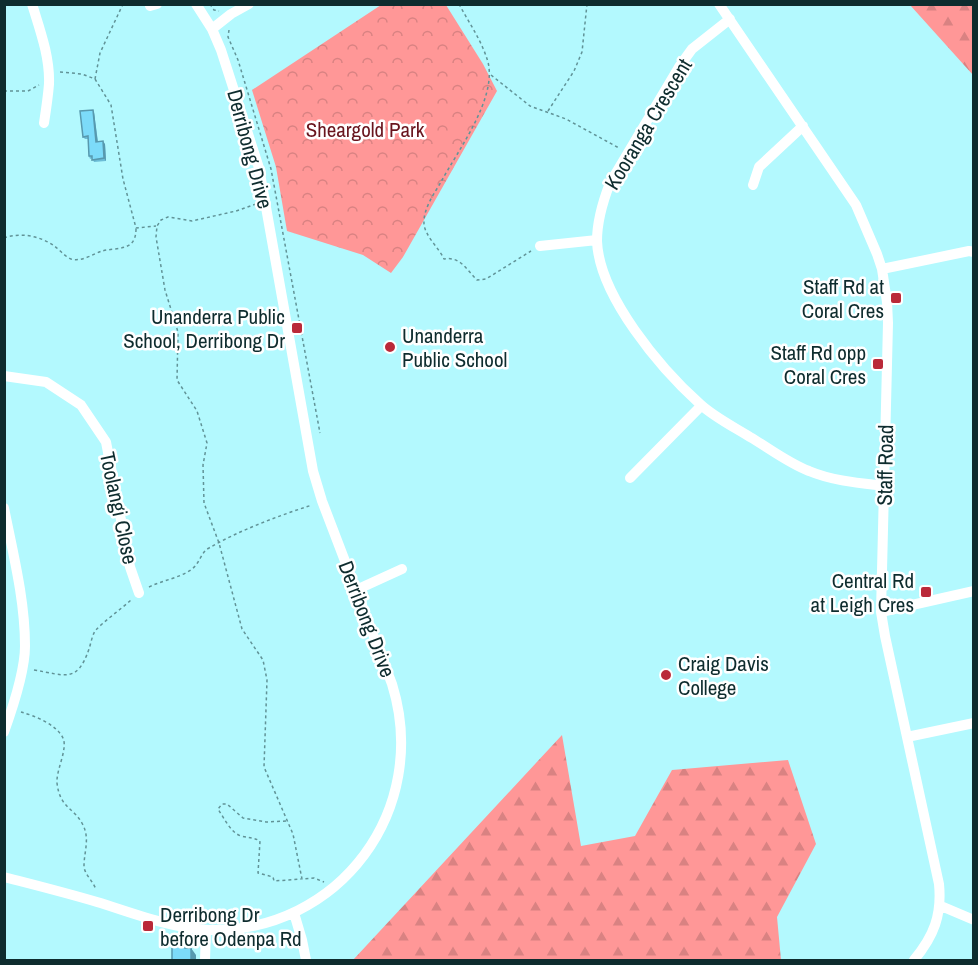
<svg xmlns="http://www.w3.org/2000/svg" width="978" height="965" viewBox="0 0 978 965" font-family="'Archivo Narrow',sans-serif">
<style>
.forest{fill:url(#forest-firs)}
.park{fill:url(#park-crowns)}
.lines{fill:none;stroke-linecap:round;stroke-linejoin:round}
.path{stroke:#619397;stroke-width:1.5;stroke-dasharray:3 3;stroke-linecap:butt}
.minor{stroke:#fff;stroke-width:10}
.wall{fill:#6bbcd6}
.shaded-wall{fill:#5799ae}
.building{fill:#7cdbf9;stroke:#5799ae;stroke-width:1.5}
.poi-dot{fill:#ba2939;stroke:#fff;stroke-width:2}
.labels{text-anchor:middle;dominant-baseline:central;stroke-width:5;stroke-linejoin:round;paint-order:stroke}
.street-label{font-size:21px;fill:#0e2c2e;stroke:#fff}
.park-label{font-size:21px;fill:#69151e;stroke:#fff}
.poi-label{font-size:21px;fill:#0e2c2e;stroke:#fff;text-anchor:end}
</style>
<defs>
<pattern id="forest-firs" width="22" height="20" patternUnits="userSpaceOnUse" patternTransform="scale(1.5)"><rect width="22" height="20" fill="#ff9797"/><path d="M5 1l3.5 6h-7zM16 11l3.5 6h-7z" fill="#d98282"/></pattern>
<pattern id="park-crowns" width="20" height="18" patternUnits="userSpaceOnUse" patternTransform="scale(1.5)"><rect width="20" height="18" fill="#ff9797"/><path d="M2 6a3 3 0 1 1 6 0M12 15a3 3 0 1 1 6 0" fill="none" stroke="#d98282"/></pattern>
</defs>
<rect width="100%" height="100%" fill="#b3f9fe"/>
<path class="forest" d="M910 5H973V75Z
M562 735 581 846 635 836 672 770 788 760 816 844 777 917 781 960H353Z"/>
<path class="park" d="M446 5 483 64 497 91 403 257 391 273 363 255 287 231 276 167 252 90 381 5Z"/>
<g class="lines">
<path class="path" d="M210 4 214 10 219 11
M459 4C469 23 482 41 488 62 497 99 458 150 441 182 434 194 423 209 424 224 425 236 439 248 444 259 460 256 467 270 477 280L486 279 531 251
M229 30 228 37 238 60 271 169 320 433
M60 72 82 74 95 79 100 53 123 4
M491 75 530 106 566 119 619 148
M95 79 111 105 123 179 136 228 156 226
M4 91H28L39 85
M548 111 574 71 582 52 587 4
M256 204 236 211 192 221 168 217 161 220 157 226 156 237 165 290 178 332 177 380 197 411 207 443 203 465 204 503 219 543 242 629 263 660 267 680 264 767 293 834 302 879 314 878 324 882
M4 238C21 232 39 236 53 245 59 249 64 256 71 259 82 262 93 254 102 251 117 247 136 252 136 229
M149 587C163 580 180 578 192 569 200 563 201 552 209 548 240 530 278 516 312 505
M34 670C65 675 77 684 89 649 91 643 92 636 95 631 104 621 120 610 131 600
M21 712C35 716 56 724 63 738 68 749 56 770 57 783 60 809 74 807 83 825 90 839 84 852 84 866 84 874 94 882 96 890
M286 821 266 822 243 818 227 804H222L218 809C224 818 231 833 241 836 248 838 253 837 260 841L258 873 273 877 274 881 301 879"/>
<path class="minor" d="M32 4C40 30 50 57 49 84 48 97 46 110 44 123
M719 4 856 205 877 254 882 269 887 302 888 323 881 612 885 636 939 884C942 915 934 936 914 960
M150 6 157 4
M730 19 692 49 679 67 610 183C603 201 597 221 597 241 599 296 661 369 700 404 714 417 734 427 750 437 769 448 788 463 809 471 833 481 859 483 885 486
M212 29 231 14 249 4
M753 185 759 167 803 126
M540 246 597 240
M882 269 969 251 974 252
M4 376 46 382 81 405 106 442 130 567 139 593
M630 478 701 406
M4 508C13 553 25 600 25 646 25 672 13 707 4 732
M356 590 402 569
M881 612 974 591
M907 737 974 723
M4 877C35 885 67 893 97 902 133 913 170 928 208 930 340 933 431 809 392 684L322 501 313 471 259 168 221 50 212 29 196 4
M941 906 974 920
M294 913 302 940 306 960
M205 960 206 930"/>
</g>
<path class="wall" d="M93 110 94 112 98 142 105 144 106 161 94 162 92 158 90 159 89 156 88 139H85L83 137Z"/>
<path class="shaded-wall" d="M93 110 94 112 98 144 96 142Z
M103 141 105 144 106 161 104 158Z
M191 948 196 955V960H191Z"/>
<path class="building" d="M93 110 96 142 103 141 104 158 92 160V156H89L88 136 83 137 80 111Z
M185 946V948H191V960H172V947Z"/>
<g class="poi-dot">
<rect x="890" y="292" width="12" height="12" rx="3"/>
<rect x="291" y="322" width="12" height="12" rx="3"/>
<circle cx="390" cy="347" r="6"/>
<rect x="872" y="358" width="12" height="12" rx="3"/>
<rect x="920" y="586" width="12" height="12" rx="3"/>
<circle cx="666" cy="675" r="6"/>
<rect x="142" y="920" width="12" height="12" rx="3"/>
</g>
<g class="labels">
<g class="street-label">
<text transform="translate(648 124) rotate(-59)">Kooranga Crescent</text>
<text transform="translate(250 149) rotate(75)">Derribong Drive</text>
<text transform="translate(885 465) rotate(-89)">Staff Road</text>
<text transform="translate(119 508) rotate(78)">Toolangi Close</text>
<text transform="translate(367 619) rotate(69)">Derribong Drive</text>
</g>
<g class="park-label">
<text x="365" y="129">Sheargold Park</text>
</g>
<g class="poi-label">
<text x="884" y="286">Staff Rd at<tspan x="884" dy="24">Coral Cres</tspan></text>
<text x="285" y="316">Unanderra Public<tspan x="285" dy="24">School, Derribong Dr</tspan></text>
<text x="402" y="335" text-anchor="start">Unanderra<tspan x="402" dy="24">Public School</tspan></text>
<text x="866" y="352">Staff Rd opp<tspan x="866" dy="24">Coral Cres</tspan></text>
<text x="914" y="580">Central Rd<tspan x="914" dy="24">at Leigh Cres</tspan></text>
<text x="678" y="663" text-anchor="start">Craig Davis<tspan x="678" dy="24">College</tspan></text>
<text x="160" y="914" text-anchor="start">Derribong Dr<tspan x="160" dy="24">before Odenpa Rd</tspan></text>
</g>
</g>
<rect width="978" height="965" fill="none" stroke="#0e2c2e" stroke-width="12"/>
</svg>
